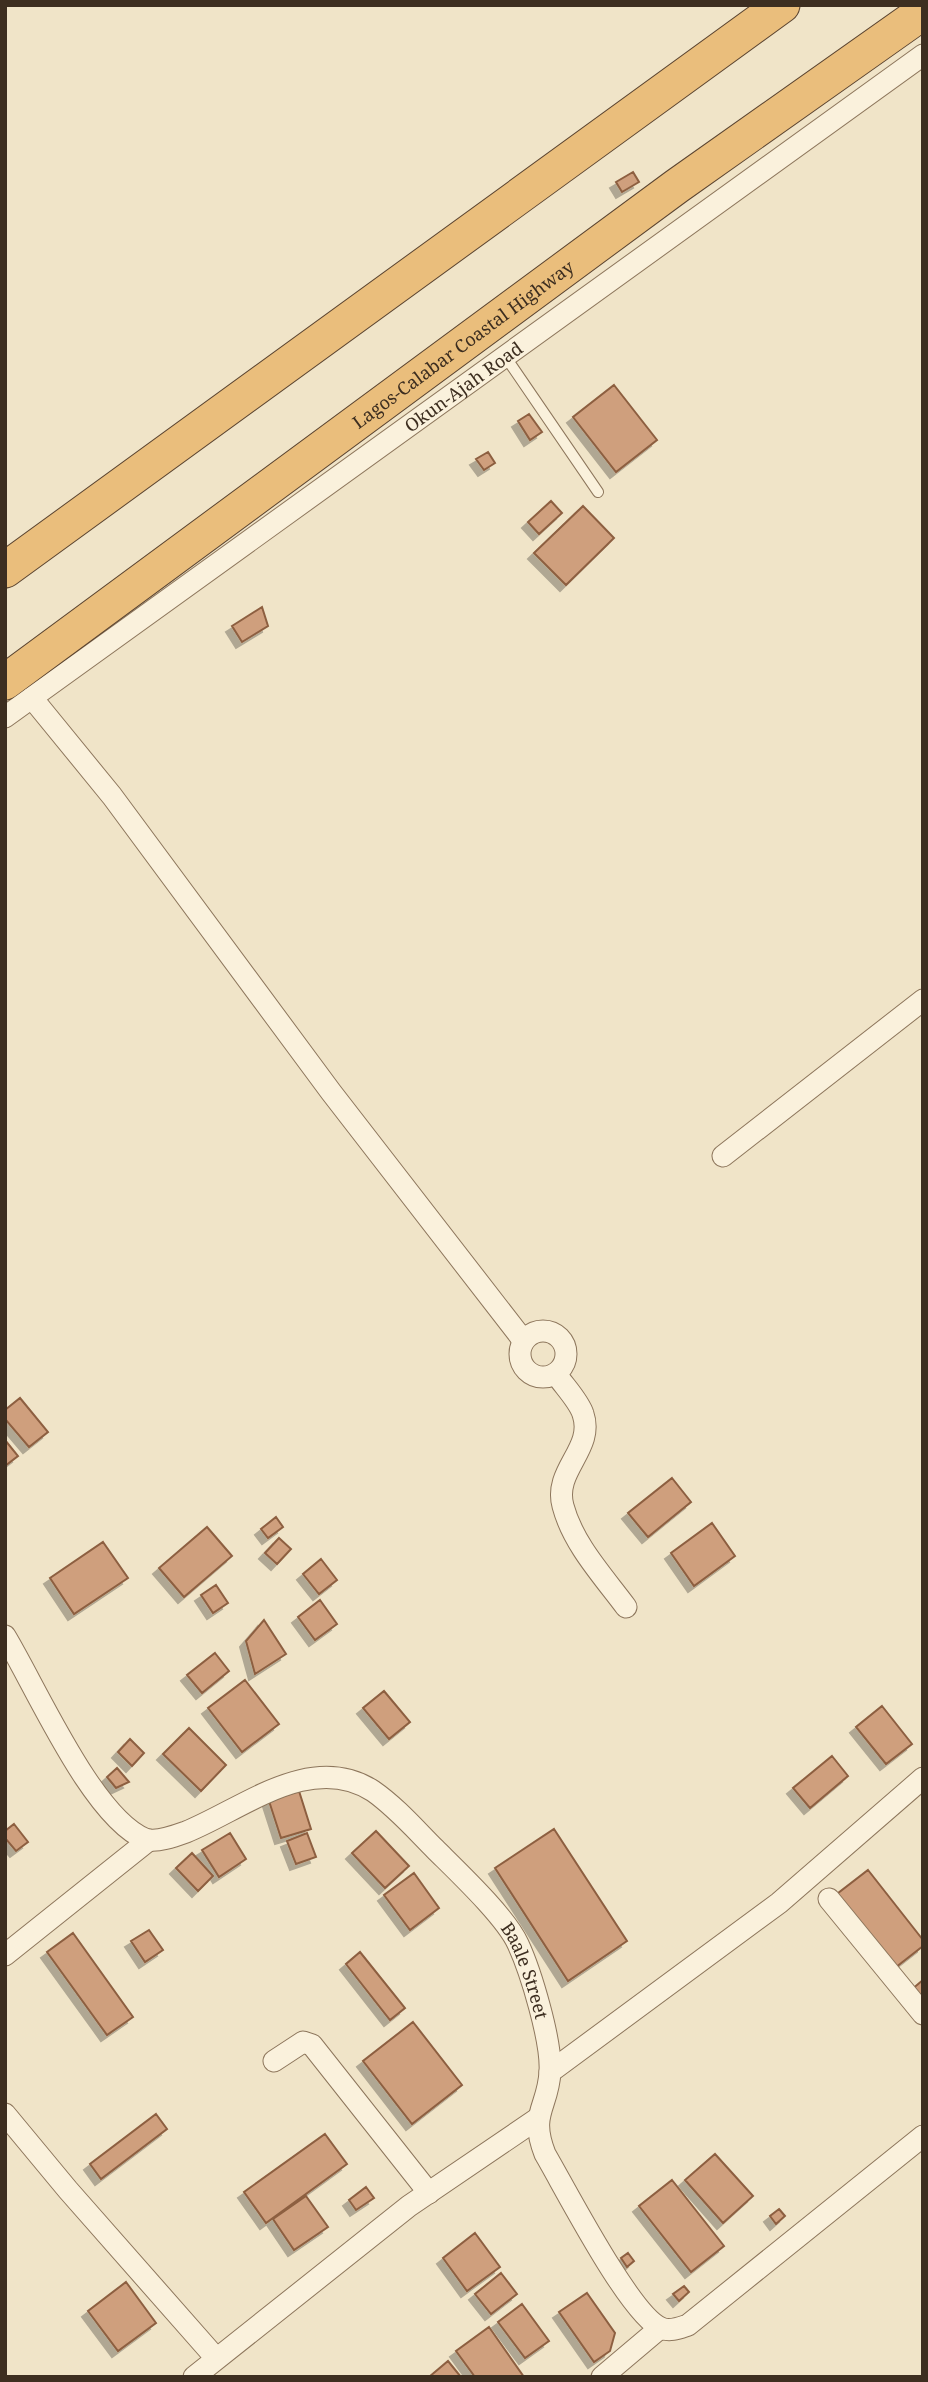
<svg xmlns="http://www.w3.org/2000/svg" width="928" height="2382" viewBox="0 0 928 2382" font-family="'Noto Serif',serif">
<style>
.building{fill:#cf9f7d;stroke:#8d5f41;stroke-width:2;filter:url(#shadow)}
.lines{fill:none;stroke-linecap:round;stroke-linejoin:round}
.service-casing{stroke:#8d765c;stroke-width:12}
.minor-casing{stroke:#8d765c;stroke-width:23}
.trunk-casing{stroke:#5b4430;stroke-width:37}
.service{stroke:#faf1dc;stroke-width:10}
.minor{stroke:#faf1dc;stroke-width:21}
.trunk{stroke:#eabe7c;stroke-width:35}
.labels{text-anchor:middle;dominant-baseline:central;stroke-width:6;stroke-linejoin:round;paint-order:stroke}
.street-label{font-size:18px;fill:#3d2e20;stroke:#f7eed8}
</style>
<defs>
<filter id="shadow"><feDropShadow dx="-6" dy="6" stdDeviation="0" flood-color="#0004"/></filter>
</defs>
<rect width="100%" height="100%" fill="#f0e4c8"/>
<path class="building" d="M633 172 639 182 622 192 616 182Z
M614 385 657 440 616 472 573 417Z
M529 414 542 432 530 440 518 421Z
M488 452 495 463 484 470 476 459Z
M551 501 562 513 539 534 528 522Z
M583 506 614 538 566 585 534 553Z
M262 607 268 626 242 642 232 626Z
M20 1398 48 1432 29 1447 5 1419V1410Z
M5 1440 18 1456 5 1466Z
M672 1478 691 1502 648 1537 628 1513Z
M276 1517 283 1527 268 1538 261 1529Z
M712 1523 735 1556 694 1586 671 1553Z
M207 1527 232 1556 184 1597 159 1568Z
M279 1538 291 1549 277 1564 265 1553Z
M103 1542 128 1578 74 1614 50 1578Z
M321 1559 337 1580 319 1594 303 1574Z
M216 1585 228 1603 213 1613 201 1595Z
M320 1600 337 1624 315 1640 298 1617Z
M264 1620 286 1654 255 1674 246 1641Z
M215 1653 229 1671 202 1693 187 1675Z
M245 1680 279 1724 242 1752 208 1708Z
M384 1691 410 1722 389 1739 363 1708Z
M882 1706 912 1744 886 1764 856 1727Z
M189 1728 226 1765 201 1791 163 1754Z
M130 1739 144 1753 132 1766 118 1752Z
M832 1756 848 1776 810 1808 793 1788Z
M117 1768 129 1782 116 1788 107 1777Z
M299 1791 311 1829 281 1838 269 1801Z
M14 1824 28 1842 16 1851 5 1838V1831Z
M554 1829 627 1941 568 1981 495 1868Z
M376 1831 409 1866 385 1888 352 1853Z
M230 1833 246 1859 219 1877 202 1850Z
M307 1833 316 1857 296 1864 287 1841Z
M192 1853 213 1876 198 1891 176 1868Z
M868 1870 923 1940V1946L891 1971 833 1897Z
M414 1873 439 1908 410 1930 384 1895Z
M149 1930 163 1950 145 1962 131 1941Z
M73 1933 133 2017 107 2035 47 1952Z
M360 1952 405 2008 390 2020 346 1964Z
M923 1980V2004L911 1990Z
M413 2022 462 2085 412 2124 363 2061Z
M156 2114 167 2129 101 2179 90 2164Z
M325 2134 347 2164 266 2223 244 2192Z
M715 2154 753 2196 723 2223 685 2180Z
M672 2180 724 2246 691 2272 639 2206Z
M366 2187 374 2198 356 2210 349 2200Z
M306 2196 328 2227 294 2250 273 2219Z
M779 2209 785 2216 776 2224 770 2216Z
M475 2233 500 2267 467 2291 443 2258Z
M628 2253 634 2261 627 2267 621 2258Z
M501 2273 517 2294 491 2314 475 2294Z
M126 2282 156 2323 118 2351 88 2311Z
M684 2286 689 2292 679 2301 673 2294Z
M587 2293 615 2333 610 2351 594 2362 559 2312Z
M522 2304 549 2341 525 2358 498 2322Z
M489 2327 524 2377H475L456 2351Z
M448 2361 461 2377H429Z"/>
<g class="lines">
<g class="service-casing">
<path id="service" d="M505 356 598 492"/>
</g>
<g class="minor-casing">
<g id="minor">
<path d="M32 698 112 796 331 1092 523 1340"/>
<path id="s1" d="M5 717 923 55"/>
<path d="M723 1156 923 1000"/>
<circle cx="543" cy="1354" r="23"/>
<path d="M556 1374C564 1386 579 1401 583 1414 595 1449 553 1470 563 1506 573 1544 603 1576 626 1607"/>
<path id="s2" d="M5 1636C36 1687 92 1817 145 1839 156 1843 175 1836 186 1832 243 1809 311 1751 373 1791 396 1807 415 1829 435 1849 457 1871 506 1917 518 1944 531 1972 552 2042 550 2072 548 2108 529 2113 545 2154 565 2188 630 2315 661 2328 670 2332 679 2328 688 2325L923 2136"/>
<path d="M829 1899 923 2014"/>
<path d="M5 1955 149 1840"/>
<path d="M274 2061 303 2042 312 2045 429 2193"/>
<path d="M550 2072 779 1903 923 1778"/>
<path d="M5 2114 68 2190 215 2357"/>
<path d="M194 2377 409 2206 537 2119"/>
<path d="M602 2377 660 2328"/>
</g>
</g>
<g class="trunk-casing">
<g id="trunk">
<path d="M5 570 782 5"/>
<path id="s3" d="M5 682 677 186 923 12"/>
</g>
</g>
<use href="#service" class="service"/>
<use href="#minor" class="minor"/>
<use href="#trunk" class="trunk"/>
</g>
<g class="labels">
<g class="street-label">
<text stroke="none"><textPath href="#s3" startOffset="569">Lagos-Calabar Coastal Highway</textPath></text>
<text stroke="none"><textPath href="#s1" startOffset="565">Okun-Ajah Road</textPath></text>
<text stroke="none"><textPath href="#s2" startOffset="732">Baale Street</textPath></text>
</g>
</g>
<rect width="928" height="2382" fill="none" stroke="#3d2e20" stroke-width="14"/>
</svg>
